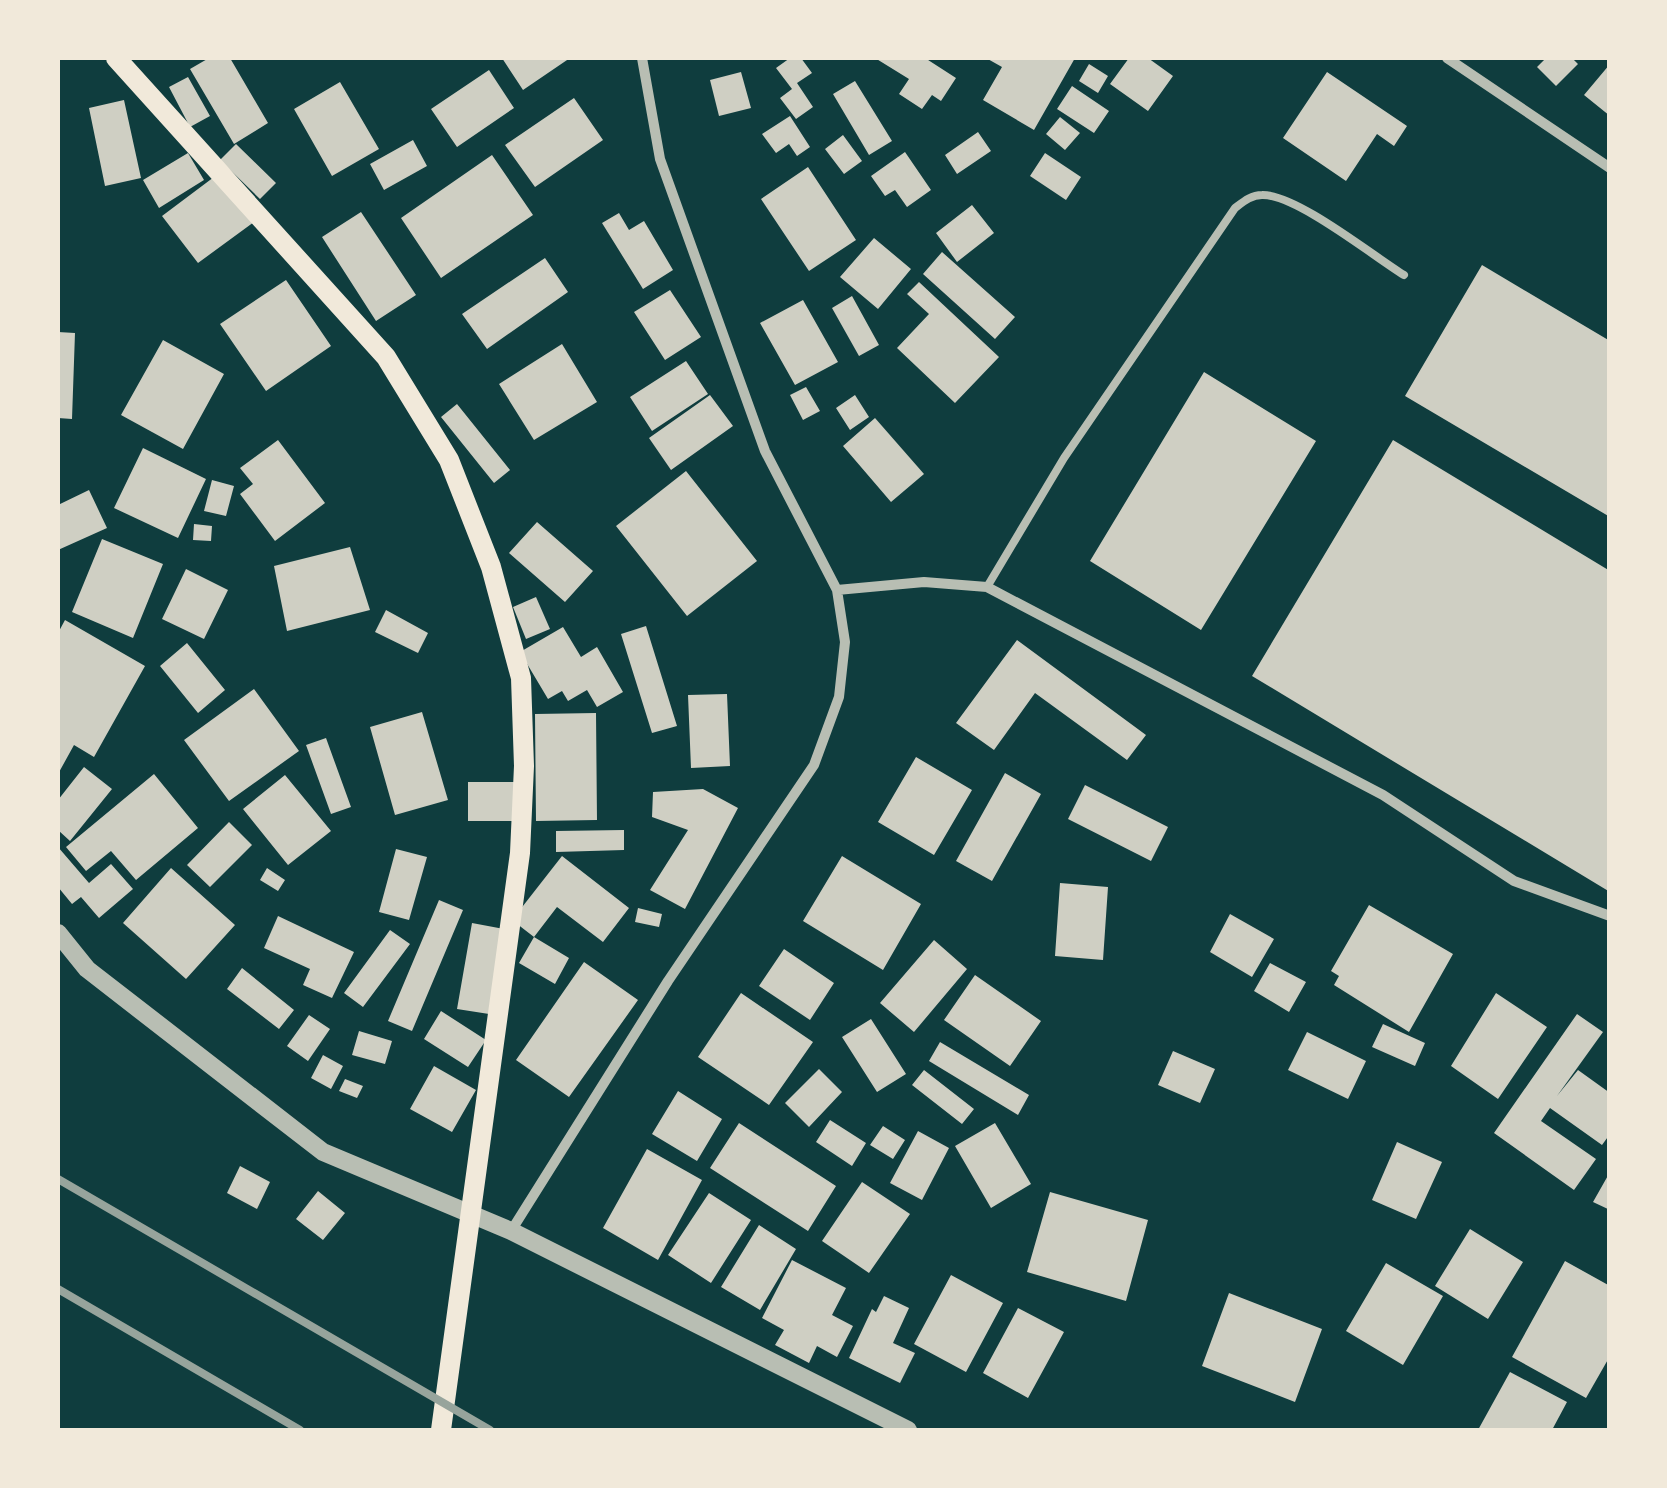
<svg xmlns="http://www.w3.org/2000/svg" width="1667" height="1488" viewBox="0 0 1667 1488" font-family="'Playfair Display',serif">
<style>
.building{fill:#cfcfc3}
.lines{fill:none;stroke-linecap:round;stroke-linejoin:round}
.service{stroke:#b8beb3;stroke-width:8}
.minor{stroke:#b8beb3;stroke-width:10}
.tertiary{stroke:#b8beb3;stroke-width:18}
.secondary{stroke:#f1e9da;stroke-width:20}
.rail{stroke:#97a49c;stroke-width:8}
</style>
<rect width="100%" height="100%" fill="#0f3d3e"/>
<path class="building" d="M209 58H230L268 123 234 144 190 69Z
M502 58H570L523 90Z
M790 58H801L812 73 797 83 813 107 796 119 780 98 792 89 776 68Z
M875 58H925L956 78 941 101 932 95 922 109 899 94 909 79Z
M986 58H1075L1034 130 983 100 1002 67Z
M1129 58H1148L1173 76 1148 111 1110 84Z
M1546 58H1572L1578 64 1556 86 1537 67Z
M1089 64 1108 76 1098 93 1079 81Z
M1610 64V116L1584 95Z
M489 70 514 108 457 147 431 109Z
M741 72 751 108 719 116 710 80Z
M1327 72 1407 126 1394 146 1377 134 1346 181 1283 138Z
M188 77 210 116 190 127 169 87Z
M855 81 892 141 869 155 833 94Z
M340 82 379 149 332 176 294 109Z
M1072 86 1109 111 1094 133 1057 109Z
M574 98 603 140 535 187 505 145Z
M124 100 141 178 105 186 89 108Z
M790 116 810 147 797 156 789 144 776 153 762 134Z
M1060 117 1080 133 1065 150 1046 134Z
M978 132 991 151 957 174 945 155Z
M843 135 862 161 844 174 825 149Z
M413 140 427 166 384 190 370 164Z
M236 144 276 183 260 199 220 160Z
M905 152 931 190 907 207 895 190 885 196 871 176Z
M188 153 204 180 159 208 143 180Z
M1045 153 1081 177 1066 200 1030 176Z
M492 155 533 215 441 278 401 218Z
M808 167 856 240 809 271 761 199Z
M218 174 254 222 198 263 162 216Z
M972 205 994 233 957 262 936 233Z
M361 212 416 295 376 321 322 237Z
M619 213 629 230 644 221 673 270 643 289 602 223Z
M874 238 911 269 878 309 840 277Z
M942 252 1015 317 995 339 923 274Z
M545 258 568 292 487 349 462 314Z
M1482 265 1610 341V517L1405 396Z
M286 280 331 346 266 391 220 324Z
M919 282 999 357 955 403 897 348 929 314 907 294Z
M670 290 701 337 665 360 634 312Z
M852 296 879 345 859 356 832 308Z
M803 300 838 362 795 385 760 323Z
M58 332 75 333 72 419 58 418Z
M163 340 224 374 183 449 121 415Z
M562 344 597 402 534 440 499 384Z
M686 361 708 394 652 431 630 397Z
M1204 372 1316 441 1201 630 1090 561Z
M806 387 820 411 803 420 790 395Z
M710 395 733 426 671 470 649 438Z
M855 395 869 417 850 430 836 408Z
M457 404 510 470 494 483 441 417Z
M875 418 924 474 891 502 843 446Z
M278 440 325 503 275 541 240 494 253 484 240 468Z
M1393 440 1610 571V892L1252 676Z
M143 448 206 479 178 538 114 508Z
M686 471 757 561 687 616 616 526Z
M212 480 234 486 226 516 204 511Z
M89 490 107 528 58 550V505Z
M537 522 593 571 565 602 509 553Z
M194 524 212 526 211 541 193 540Z
M102 539 163 564 133 638 72 612Z
M350 547 370 610 287 631 274 566Z
M186 569 228 590 204 639 162 619Z
M536 597 550 629 526 639 513 607Z
M386 610 428 633 418 653 375 632Z
M65 620 145 666 94 757 74 745 58 774V633Z
M646 626 677 726 652 733 621 634Z
M563 627 581 657 597 647 623 692 597 707 587 690 568 701 562 691 548 699 520 652Z
M1017 640 1146 735 1127 760 1035 693 994 750 956 723Z
M187 643 225 690 198 713 160 666Z
M254 689 299 751 229 801 184 740Z
M727 694 730 766 691 768 688 695Z
M422 712 448 800 395 815 370 727Z
M596 713 597 820 536 821 535 714Z
M326 738 351 807 331 814 306 745Z
M916 757 972 790 934 855 878 822Z
M84 767 112 789 70 841 58 830V800Z
M1005 773 1041 794 992 881 956 861Z
M154 774 198 828 136 880 111 851 86 871 66 847Z
M285 775 331 831 288 865 243 809Z
M468 782H515L516 821H468Z
M1085 785 1168 827 1151 861 1068 819Z
M703 789 738 808 685 909 650 890 688 830 652 817 653 792Z
M229 822 252 845 210 887 187 865Z
M624 830V850L556 852V831Z
M58 847 89 883 111 864 133 889 99 918 81 897 72 904 58 887Z
M396 849 427 857 409 920 379 912Z
M562 856 629 908 603 942 557 907 534 937 512 920Z
M842 856 921 904 883 970 803 921Z
M171 868 235 925 186 979 123 923Z
M267 868 285 880 278 891 260 880Z
M1060 883 1108 887 1103 960 1055 956Z
M439 900 463 910 412 1031 388 1021Z
M1369 905 1453 954 1409 1032 1334 985 1339 976 1331 971Z
M638 908 662 914 659 927 635 922Z
M1230 914 1274 939 1252 977 1210 952Z
M278 916 354 952 332 998 303 985 310 969 264 948Z
M472 923 504 929 489 1014 457 1009Z
M390 930 410 944 363 1007 344 993Z
M534 937 569 958 555 984 519 963Z
M934 940 967 969 914 1032 880 1003Z
M784 949 834 983 810 1020 759 986Z
M584 962 638 1000 569 1097 516 1060Z
M1270 963 1306 982 1289 1012 1254 991Z
M242 968 294 1010 279 1029 227 989Z
M975 975 1041 1021 1010 1066 944 1020Z
M741 993 813 1042 769 1105 698 1057Z
M1496 993 1547 1027 1498 1099 1451 1066Z
M441 1011 486 1040 468 1067 424 1039Z
M1577 1014 1603 1032 1557 1096 1578 1070 1610 1093V1134L1602 1145 1550 1108 1541 1121 1596 1159 1574 1190 1494 1133Z
M309 1015 330 1029 308 1061 287 1046Z
M871 1019 906 1074 877 1092 842 1037Z
M1383 1024 1425 1043 1415 1066 1372 1047Z
M359 1031 392 1041 385 1064 352 1055Z
M1307 1032 1366 1061 1348 1099 1288 1070Z
M940 1042 1029 1095 1018 1115 929 1061Z
M1173 1051 1215 1069 1200 1103 1158 1085Z
M323 1055 343 1066 331 1089 311 1078Z
M434 1066 476 1090 452 1132 410 1109Z
M819 1069 842 1092 809 1127 785 1103Z
M924 1070 974 1109 962 1124 912 1085Z
M345 1079 363 1086 357 1098 339 1091Z
M678 1091 722 1119 697 1161 652 1134Z
M830 1120 866 1143 852 1166 816 1142Z
M739 1123 836 1186 808 1231 710 1168Z
M995 1123 1031 1184 991 1208 955 1146Z
M883 1126 905 1140 893 1159 870 1145Z
M918 1131 949 1148 922 1200 890 1183Z
M1397 1142 1442 1162 1416 1219 1372 1200Z
M647 1149 702 1180 658 1260 603 1228Z
M240 1166 270 1182 257 1209 227 1193Z
M1610 1172V1210L1593 1202Z
M862 1182 910 1214 869 1273 822 1241Z
M318 1191 345 1213 323 1240 296 1219Z
M1050 1192 1148 1220 1126 1301 1027 1272Z
M709 1193 751 1220 711 1283 668 1255Z
M759 1225 796 1249 760 1310 721 1287Z
M1470 1229 1523 1262 1488 1319 1435 1286Z
M792 1260 846 1288 832 1315 853 1326 837 1357 817 1346 809 1363 775 1345 784 1330 762 1318Z
M1565 1261 1610 1286V1356L1586 1398 1512 1357Z
M1386 1263 1443 1296 1403 1365 1346 1331Z
M951 1275 1003 1303 966 1372 914 1344Z
M1229 1293 1322 1329 1295 1402 1202 1366Z
M884 1296 909 1308 893 1343 915 1353 900 1383 849 1358 872 1309 876 1312Z
M1018 1308 1064 1332 1028 1398 983 1373Z
M1510 1372 1567 1402 1552 1430H1478Z"/>
<g class="lines">
<path class="service" d="M987 587 1064 458 1235 208C1243 202 1251 195 1262 195 1296 194 1373 256 1404 275"/>
<path class="minor" d="M1447 58 1610 168
M837 590 924 582 987 587 1383 795 1514 881 1610 916
M511 1231 668 981 814 765 839 697 845 642 837 590 765 451 660 159 642 58"/>
<path class="tertiary" d="M58 933 87 969 323 1152 511 1231 908 1430"/>
<path class="secondary" d="M116 58 386 357 449 460 491 567 521 678 524 766 520 853 441 1430"/>
<path class="rail" d="M58 1179 490 1430
M58 1289 300 1430"/>
</g>
<rect width="1667" height="1488" fill="none" stroke="#f1e9da" stroke-width="120"/>
</svg>
